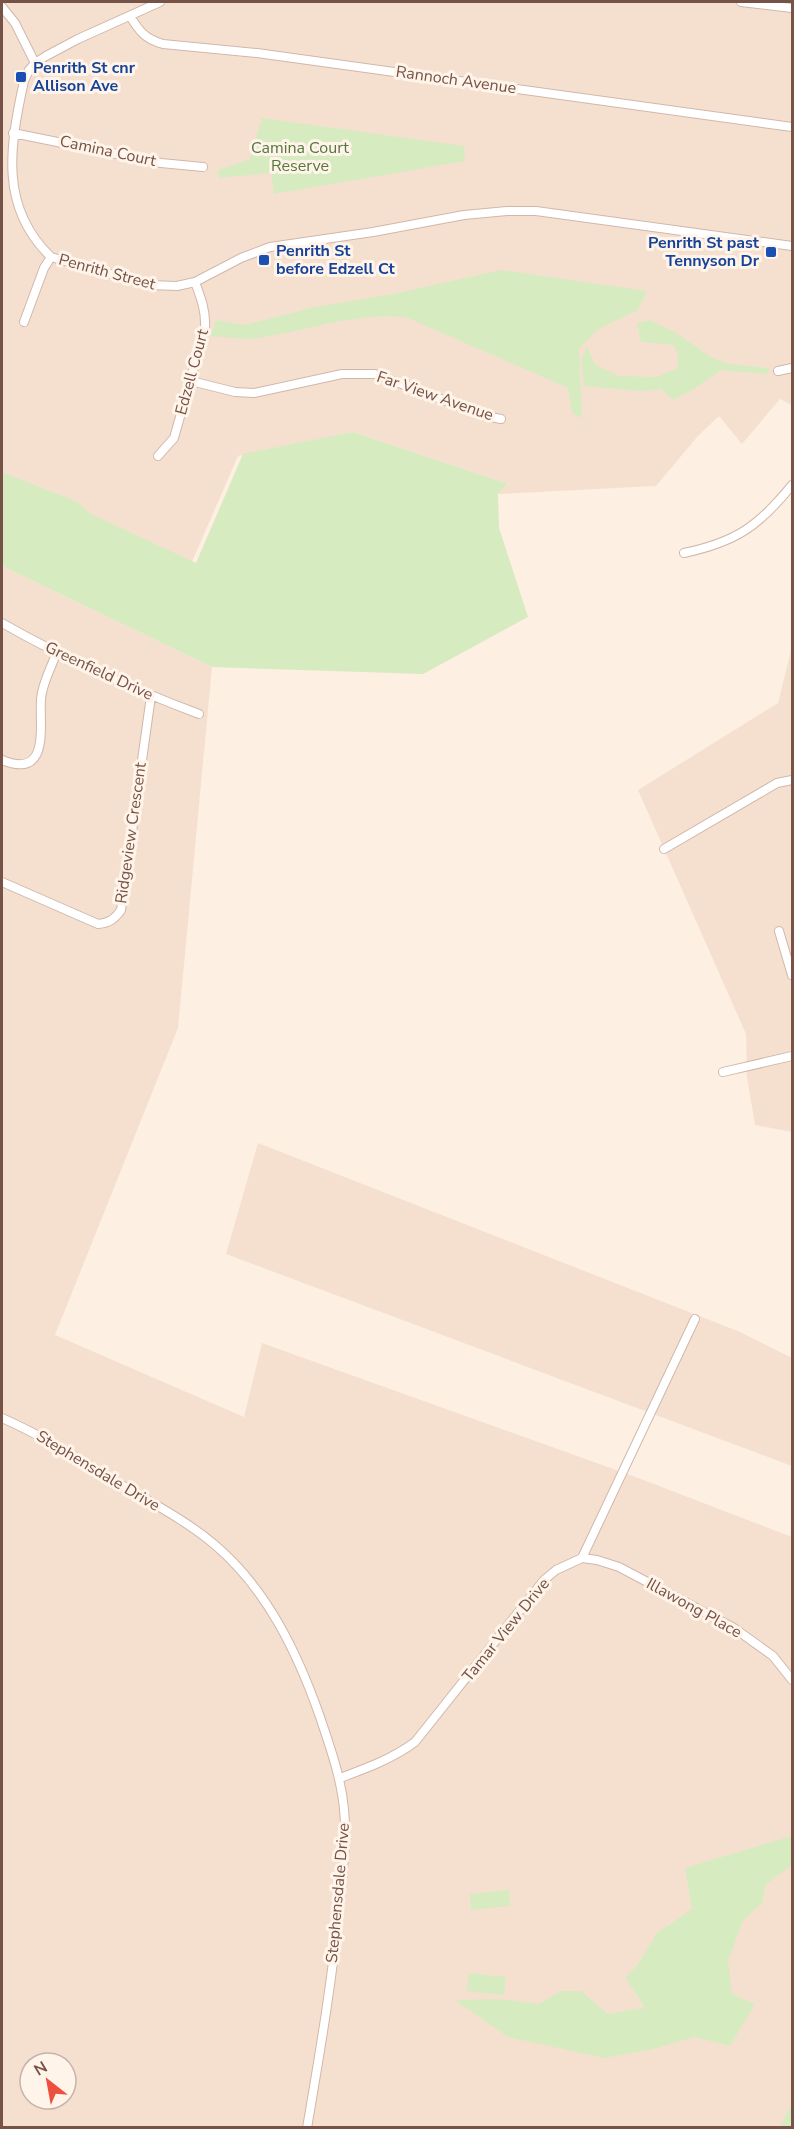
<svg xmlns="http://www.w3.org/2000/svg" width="794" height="2129" viewBox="0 0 794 2129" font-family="'Nunito Sans',sans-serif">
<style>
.residential{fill:#f5e0d0;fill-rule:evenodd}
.green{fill:#d7ebc0}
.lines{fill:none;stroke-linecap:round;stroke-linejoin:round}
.street-casing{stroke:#d1b7ab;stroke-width:10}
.street{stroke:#fff;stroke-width:8}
.transit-dot{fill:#1a4fb4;stroke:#fff4e9;stroke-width:2}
.labels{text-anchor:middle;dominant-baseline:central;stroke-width:6;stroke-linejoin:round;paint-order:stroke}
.transit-label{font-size:16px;font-weight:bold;fill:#164399;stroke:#fff4e9;text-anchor:start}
.street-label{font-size:16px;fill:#765247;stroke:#fff4e9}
.park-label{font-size:16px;fill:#55773c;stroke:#fff4e9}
</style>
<rect width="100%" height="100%" fill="#fdefe2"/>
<path class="residential" d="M2 2H792V405L780 399 742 444 719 416 698 436 656 486 498 494 508 484 353 432 238 456 191 564 2 477Z
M2 566 212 667 178 1028 55 1335 244 1417 262 1343 633 1476 792 1537V2127H2ZM30 2063H66V2099H30Z
M792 647V1132L755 1125 747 1077 746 1034 638 790 778 703Z
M258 1143 740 1332 792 1358V1466L226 1254Z"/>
<path class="green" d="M262 118 464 146 465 161 274 194 271 173 218 178V170L250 159Z
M501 270 647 291 638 310 597 330 579 349 582 418 572 413 568 388 408 318C364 310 302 332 258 338 243 340 226 337 211 336L216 320 245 325 315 307 393 294Z
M650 320 678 334 711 357 728 364 769 368 768 374 721 370 691 391 673 400 661 389 640 391 584 386 581 360 587 346 595 364 618 376 657 377 678 368V355L674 345 641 342 637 323Z
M353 432 508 484 498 494 499 528 528 617 423 674 212 667 2 566V472L78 502 91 514 196 563 243 454Z
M792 1836V1865L766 1884 762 1903 743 1921 728 1961 732 1994 755 2004 730 2046 694 2037 654 2049 604 2058 508 2037 455 2000 497 1999 539 2004 561 1991H581L608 2014 645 2007 625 1978 637 1966 657 1933 692 1909 685 1868Z
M509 1890 510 1906 471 1910 470 1894Z
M469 1973 506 1977 504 1995 467 1991Z
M792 2104V2127H782V2122Z"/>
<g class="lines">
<g class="street-casing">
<path id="street" d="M160 2 78 39 46 56 35 63 29 70 24 81C9 149 0 208 51 257L149 285 177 286 195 282 241 258 270 247 373 232 464 215 507 211H536L792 246
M741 2 792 8
M2 7 15 23 35 63
M130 16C139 31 145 39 163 44L257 53 792 127
M13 133 161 163 203 167
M24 322 44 268 51 257
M778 371 792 368
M191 381 235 392 254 393 342 374H375L486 416 501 419
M158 456 174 438 205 328C206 311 201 298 195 282
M684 553C736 542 759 526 792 485
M2 623C65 659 130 688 199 714
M2 760C51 780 39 725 41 699 42 684 51 668 56 654
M664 849 777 783 792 780
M2 882 98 924C109 923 115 919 121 910L151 696
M779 931 792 975
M723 1072 792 1056
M2 1418C43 1436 81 1460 120 1484 152 1503 187 1521 215 1545 267 1589 298 1654 320 1717 330 1747 341 1777 344 1809 347 1839 343 1869 340 1899 333 1976 320 2052 307 2128
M582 1558 597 1560 619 1567 734 1628 773 1656 792 1680
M340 1778C367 1768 392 1759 415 1742L544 1580 556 1570 582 1558 695 1319"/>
</g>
<use href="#street" class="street"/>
</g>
<g class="transit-dot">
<rect x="15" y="71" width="12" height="12" rx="3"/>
<rect x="765" y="246" width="12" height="12" rx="3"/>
<rect x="258" y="254" width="12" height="12" rx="3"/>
</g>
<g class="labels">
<g class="transit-label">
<text x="33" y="68">Penrith St cnr<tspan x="33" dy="18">Allison Ave</tspan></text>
<text x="759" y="243" text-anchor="end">Penrith St past<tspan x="759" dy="18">Tennyson Dr</tspan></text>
<text x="276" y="251">Penrith St<tspan x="276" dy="18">before Edzell Ct</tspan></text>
</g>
<g class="street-label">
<text transform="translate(456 80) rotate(8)">Rannoch Avenue</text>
<text transform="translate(108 151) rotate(12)">Camina Court</text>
<text transform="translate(107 272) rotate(15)">Penrith Street</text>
<text transform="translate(192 372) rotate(-75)">Edzell Court</text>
<text transform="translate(435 396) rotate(19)">Far View Avenue</text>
<text transform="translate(99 671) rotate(25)">Greenfield Drive</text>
<text transform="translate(131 833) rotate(-82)">Ridgeview Crescent</text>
<text transform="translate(98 1471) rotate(31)">Stephensdale Drive</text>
<text transform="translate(694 1608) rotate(29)">Illawong Place</text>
<text transform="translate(506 1630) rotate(-51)">Tamar View Drive</text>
<text transform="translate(338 1893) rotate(-85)">Stephensdale Drive</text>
</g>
<g class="park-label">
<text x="300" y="148">Camina Court<tspan x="300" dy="18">Reserve</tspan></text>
</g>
</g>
<rect width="794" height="2129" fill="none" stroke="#765247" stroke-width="6"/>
<g transform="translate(48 2081) rotate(329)"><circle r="28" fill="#fff4e9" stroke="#c8b3a8" stroke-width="1.5"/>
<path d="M0-4.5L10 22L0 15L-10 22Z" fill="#ee5040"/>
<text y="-9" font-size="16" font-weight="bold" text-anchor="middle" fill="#765247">N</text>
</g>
</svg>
